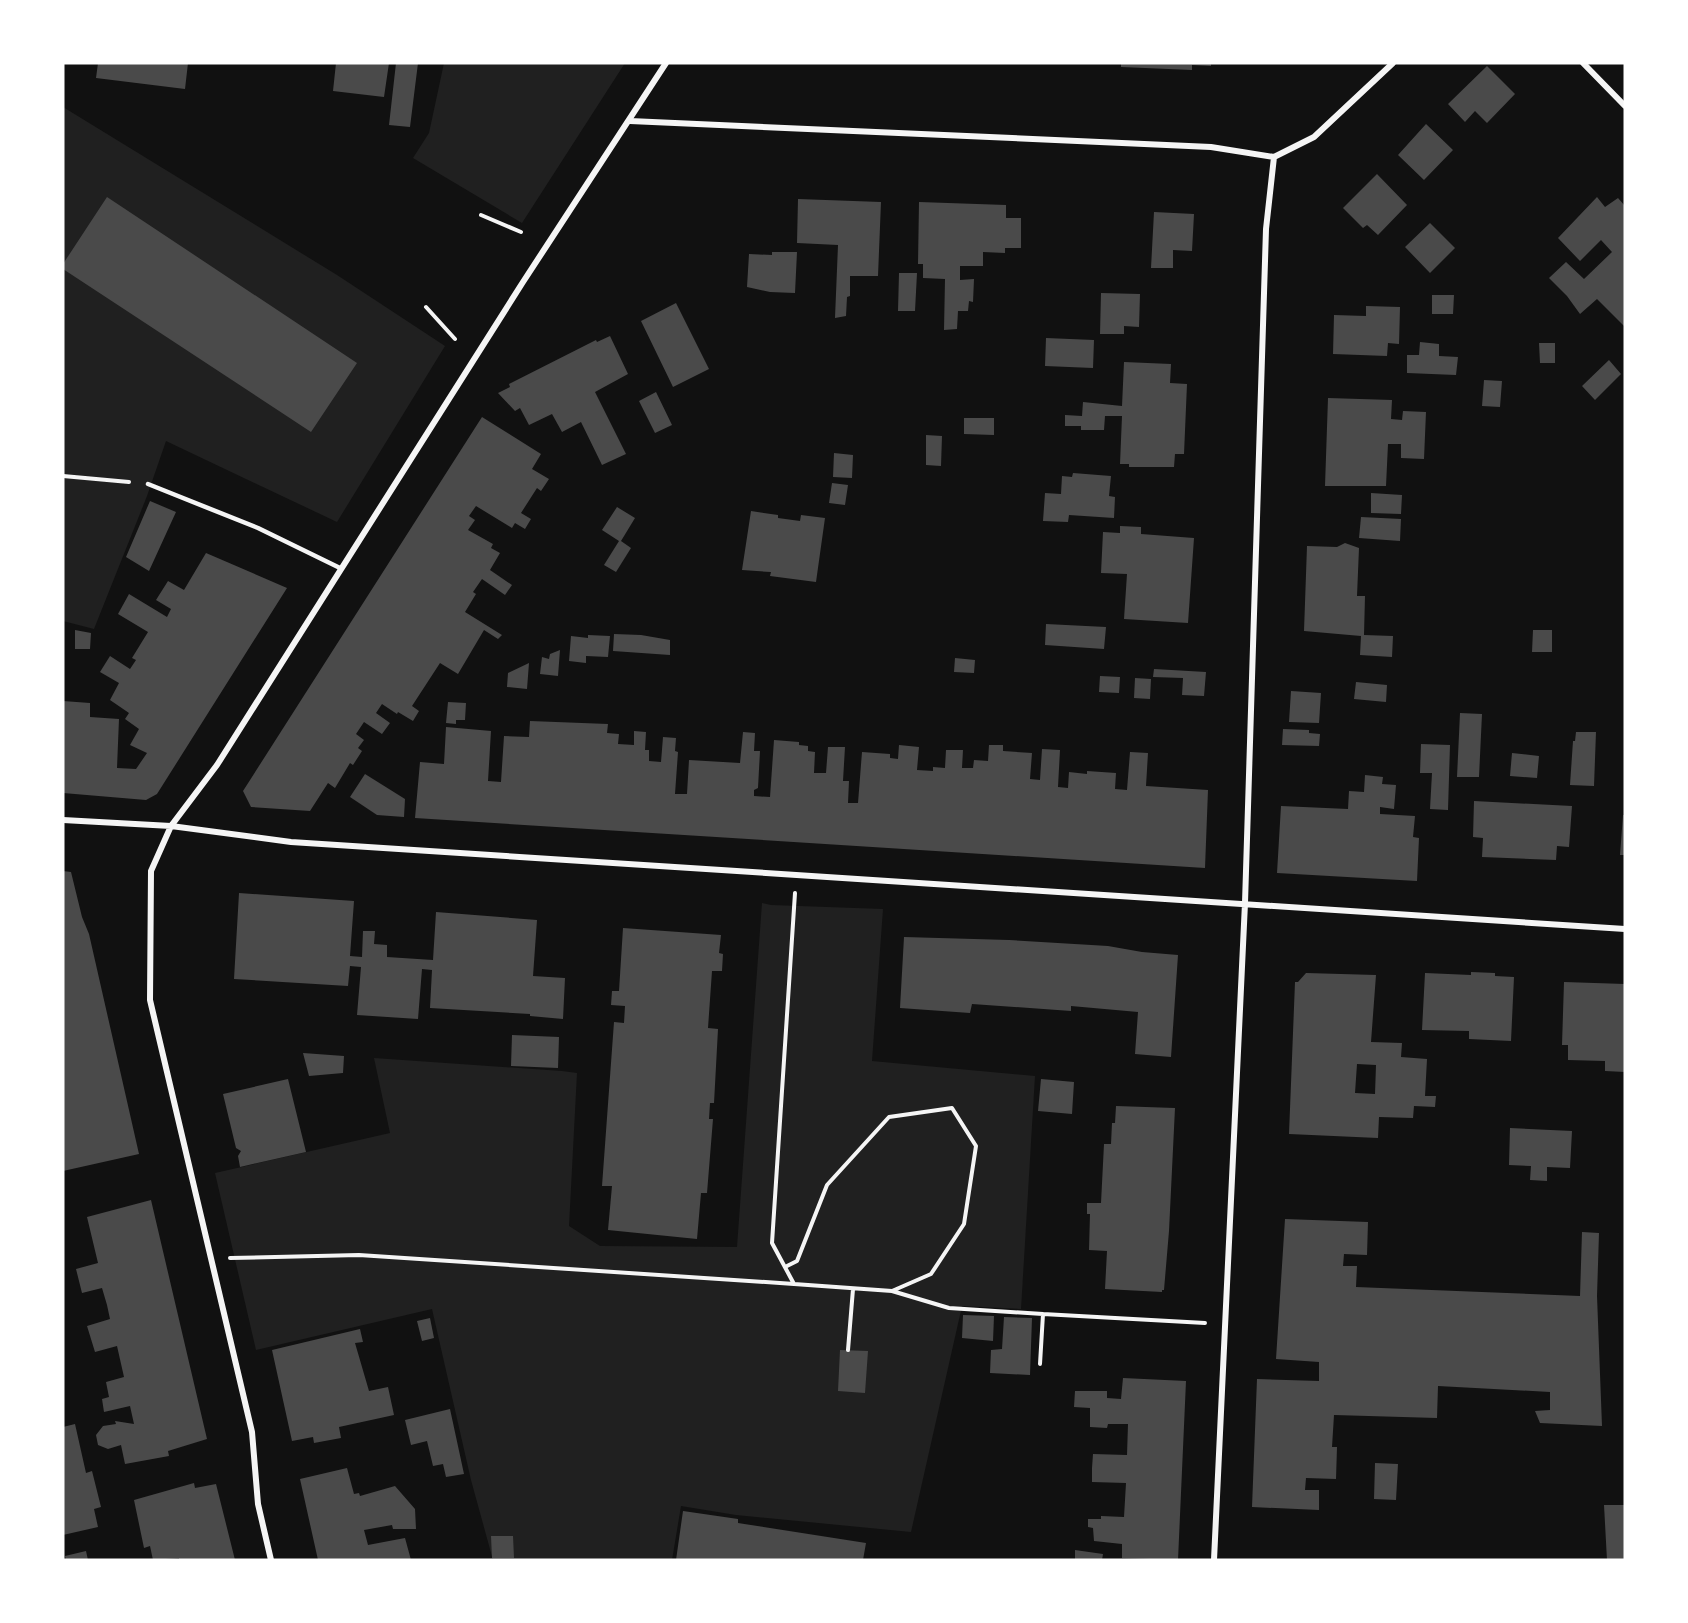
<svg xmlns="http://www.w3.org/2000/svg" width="1688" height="1623" viewBox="0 0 1688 1623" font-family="Literata,serif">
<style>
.green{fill:#202020}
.building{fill:#4a4a4a;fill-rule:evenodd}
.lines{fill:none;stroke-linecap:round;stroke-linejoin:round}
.path{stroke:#f5f5f5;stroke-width:4}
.service{stroke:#f5f5f5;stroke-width:4.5}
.minor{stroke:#f5f5f5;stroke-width:6}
</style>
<rect width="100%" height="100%" fill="#111"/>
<path class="green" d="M444 63H625L522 223 413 158 429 133Z
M63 107 337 275 445 346 337 522 166 441 147 496 94 629 63 621Z
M762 903 771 905 883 909 872 1061 1035 1076 1021 1309 962 1306 911 1532 736 1515 681 1506 672 1560H493L471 1480 432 1309 256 1350 215 1173 390 1133 374 1058 562 1071 577 1073 569 1226 600 1246 737 1247Z"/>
<path class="building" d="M98 63H188L185 89 96 78Z
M336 63H389L384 97 333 91Z
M396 63H418L410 127 389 125Z
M1121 63H1211V66L1192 65V70L1121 67Z
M1487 66 1515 94 1487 123 1475 111 1465 122 1448 104Z
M1426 124 1453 150 1424 180 1398 155Z
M1377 174 1407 205 1378 235 1367 225 1363 228 1343 208Z
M107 197 357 363 311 432 63 269V264Z
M1597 197 1605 207 1618 198 1625 206V327L1597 299 1580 314 1567 296 1549 278 1566 262 1584 279 1612 252 1601 240 1580 261 1558 238Z
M798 199 881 202 878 276H850V296L847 297 846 316 835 318 838 245 797 243Z
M919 202 1006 205V218H1021V248H1005V253L983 252V266H960V280L974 279 973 302 969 301 968 311H958L957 329 944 330 945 279 923 278V264H918Z
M1154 212 1194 214 1192 251 1173 250V268H1151Z
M1430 223 1455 248 1430 273 1405 247Z
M772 252H797L795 293 770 292 747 287 749 254 772 255Z
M899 273H917L915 311H898Z
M1101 293 1140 294 1139 327 1124 326V334H1100Z
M1432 295H1454L1453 314H1432Z
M676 303 709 369 673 387 641 321Z
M1366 306 1400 307 1399 344 1388 343 1387 356 1333 354 1334 315 1366 316Z
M610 336 628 374 595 392 626 454 602 465 581 422 562 432 552 414 529 425 520 408 515 411 498 393 510 387 509 384 596 340 597 342Z
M1046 338 1094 340 1093 368 1045 366Z
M1420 342 1439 344V356L1458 357 1456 375 1407 373V355H1419Z
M1539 343H1555V363H1540Z
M1609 360 1621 374 1595 400 1582 386Z
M1124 362 1171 364 1170 383 1187 384 1184 454H1175L1174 467H1129V464H1120L1122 416H1105L1104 430H1081V426H1065V415L1082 416 1083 402 1122 406Z
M1484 380 1502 381 1500 407 1482 406Z
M656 392 672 425 655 433 639 401Z
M1328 398 1392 400 1391 419 1402 420 1403 411 1426 412 1424 459 1401 458V444H1388L1386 486H1325Z
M482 417 541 454 532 469 549 479 541 491 537 488 521 513 531 519 525 529 515 523 512 528 476 506 469 516 475 520 468 530 493 544 491 548 500 553 490 570 512 585 505 595 482 579 473 592 476 594 465 612 502 635 498 639 484 630 458 674 440 663 412 706 419 711 413 721 398 712 397 714 382 704 376 713 390 723 382 734 364 722 356 734 364 740 358 748 362 751 353 765 350 763 335 788 328 783 310 811 251 807 243 791Z
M964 418H994V435L964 434Z
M926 435 942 436 941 466 926 465Z
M834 453 853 455 852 478 833 477Z
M1073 473 1111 476 1109 496 1115 497 1114 518 1069 515 1068 522 1043 521 1045 493 1061 494 1062 476 1072 477Z
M832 483 848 485 845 505 829 503Z
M1371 493 1402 495 1401 514 1371 513Z
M150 501 176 512 149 571 126 557Z
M617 507 635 518 621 541 631 548 616 572 604 565 619 541 602 530Z
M751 511 778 515V518L800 521 801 515 825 518 816 582 770 576 771 572 742 570Z
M1361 517 1401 519 1400 541 1359 538Z
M1120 526 1141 527V534L1194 538 1188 623 1124 619 1127 574 1101 573 1103 532 1120 533Z
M1345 543 1359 548 1357 596H1365L1364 635 1393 636 1392 657 1360 655 1361 636 1304 631 1307 546 1337 547Z
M206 553 287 588 157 794 146 800 63 793V701L90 703V717L119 719 117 768 136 769 147 753 130 745 139 729 125 719 129 713 110 700 119 683 100 672 110 656 130 669 136 660 132 658 148 632 118 614 129 594 167 617 171 609 156 600 168 581 184 590Z
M1046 624 1106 627 1104 649 1045 645Z
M75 630 91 633 90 649H75Z
M1533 630H1552V652H1532Z
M614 634 641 635 670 640V655L613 651Z
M588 635 610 636 608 657 586 656V663L569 661 571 636 588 638Z
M560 650 558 676 540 674 542 657 549 659 550 654Z
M955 658 975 660 974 673 954 672Z
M529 663 527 689 507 687 508 673Z
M1154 669 1206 672 1204 696 1182 695 1183 678 1153 677Z
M1100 676 1120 677 1119 693 1099 692Z
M1135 678 1151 679 1150 699 1134 698Z
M1356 682 1387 685 1386 702 1354 699Z
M1291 691 1321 693 1319 723 1289 722Z
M448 702 466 703 465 720H456V724L446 723Z
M1460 713 1482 714 1479 777H1457Z
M530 721 608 724 607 733 619 734 618 744 634 745V731L646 732 645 750H649V761L661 762 663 737 676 738 675 751 678 752 675 794H687L689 760 740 763 743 732 755 733 754 751H760L758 788 754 790V796L770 797 774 740 799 742V745L808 746V751L815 752 814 773H826L828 747H845L843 781H849L848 803H858L862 752 890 754V758L898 759 899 745 919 747 917 770 933 771V767L945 768 946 750H963L962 768H973L974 760 988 761 989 745H1003V751L1032 753 1030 779 1040 780 1042 749 1060 750 1058 787 1068 788 1069 772 1087 774V771L1116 773 1115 789 1127 790 1130 752 1148 753 1146 786 1208 790 1205 868 415 818 420 762 444 764 446 727 491 731 488 781 501 782 504 736 529 737Z
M1283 729 1309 730V733L1320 734 1319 746 1282 745Z
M1576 732H1596L1594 786 1570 785 1573 741H1575Z
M1421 744 1450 745 1448 810 1430 809 1432 773H1420Z
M1512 753 1539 756 1537 778 1510 776Z
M365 774 405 799 404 817 377 815 350 797Z
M1365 775 1383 777 1382 784 1396 785 1394 809 1380 807V814L1415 816 1413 837 1419 838 1417 881 1277 873 1281 806 1348 809 1349 791 1364 792Z
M1474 801 1572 806 1569 847 1557 846 1556 860 1482 857 1483 838 1473 837Z
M1623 815H1625V855H1620Z
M63 871 71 872 82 917 89 934 139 1154 63 1171Z
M239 893 354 901 350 956 362 957 363 931H375L374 944 387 945V957L433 960 436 912 537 920 533 976 565 978 563 1019 530 1016V1014L430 1008 432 970 422 969 418 1019 357 1015 361 967 350 966 348 986 234 979Z
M623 928 721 935 719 953 723 954 722 971H712L708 1028 718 1029 714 1103H710L709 1119H713L707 1193H701L697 1239 608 1230 612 1186H602L614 1022 624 1023 625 1006 611 1005 612 991H619Z
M904 937 1009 940 1108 946 1142 952 1178 955 1171 1057 1135 1054 1138 1012 1071 1006V1011L972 1004 970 1013 900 1008Z
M1471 972 1495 973V976L1514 977 1511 1041 1469 1039V1031L1422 1030 1425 973 1471 975Z
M1306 973 1376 975 1371 1042 1402 1043 1401 1057 1427 1059 1425 1096H1436L1435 1107 1414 1106 1413 1118 1379 1117 1378 1138 1289 1134 1295 982H1298ZM1357 1064 1376 1065 1375 1094 1355 1093Z
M1564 982 1625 984V1072L1605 1071V1061L1568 1060V1045H1562Z
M512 1035 559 1037 558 1068 511 1066Z
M303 1053 344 1056 343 1073 309 1076Z
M288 1079 306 1152 240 1167 238 1156 241 1151 236 1148 223 1094Z
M1041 1079 1074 1082 1072 1114 1038 1111Z
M1116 1106 1175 1108 1169 1231 1164 1290H1162V1292L1105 1289 1107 1251 1089 1250 1090 1214H1087V1203H1101L1104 1144H1111L1112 1123H1115Z
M1510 1128 1572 1131 1570 1168 1547 1167V1181L1530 1180 1531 1166 1509 1165Z
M151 1200 207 1439 168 1451 169 1456 125 1464 121 1445 108 1449 98 1445 96 1435 103 1426 116 1424 115 1421 134 1424 130 1406 104 1412 102 1399 109 1397 106 1382 124 1377 117 1346 95 1352 87 1326 110 1319 107 1305 102 1288 82 1293 76 1269 98 1263 87 1217Z
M1285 1219 1368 1222 1367 1255 1344 1254 1343 1266H1357L1356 1287 1580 1296 1582 1232 1599 1233 1597 1296 1602 1426 1540 1423 1535 1411 1550 1410V1392L1438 1386 1437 1418 1334 1415 1332 1447H1337L1336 1479 1306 1478 1305 1490H1319V1510L1252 1507 1257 1379 1319 1381V1362L1276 1359Z
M963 1315 994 1316 993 1341 962 1338Z
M1004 1317 1032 1318 1030 1375 990 1373 991 1350 1002 1349Z
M430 1318 434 1338 422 1341 417 1321Z
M360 1329 363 1342 355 1343 369 1391 388 1387 394 1415 339 1427 341 1438 314 1443 313 1437 292 1441 272 1350Z
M840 1350 868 1351 865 1393 838 1391Z
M1123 1378 1186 1381 1178 1560 1122 1558V1544L1094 1541 1093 1528 1088 1527V1519H1101V1516L1124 1517 1126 1483 1092 1482V1468L1093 1454 1127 1455 1128 1424H1108L1107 1428 1090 1427V1408L1074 1407 1075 1391H1107V1398L1121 1399Z
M450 1409 464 1474 446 1477 443 1464 433 1466 427 1441 411 1445 405 1420Z
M75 1424 86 1473 92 1471 101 1507 94 1509 98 1527 63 1535V1427Z
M1375 1463 1398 1464 1396 1500 1374 1499Z
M347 1468 354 1494 359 1493 360 1496 395 1486 415 1509 416 1529H393L392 1525 364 1530 368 1545 405 1538 411 1560H318L300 1479Z
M194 1483 195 1488 216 1484 235 1560H179V1558L153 1560 150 1546 144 1548 134 1500Z
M1604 1505H1625V1560H1607Z
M683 1511 738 1519V1523L866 1543 863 1560H676Z
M491 1536H513L514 1558H492Z
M1075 1550 1103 1554 1102 1560H1075Z
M86 1551 88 1560H66L65 1556Z"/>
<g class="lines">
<path class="path" d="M481 215 521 232
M426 307 455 339
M63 476 129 482
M230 1258 359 1255 794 1284 772 1243 795 893
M785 1267 797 1261 827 1185 889 1117 952 1108 976 1146 964 1224 931 1274 892 1291 794 1284
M892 1291 949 1308 1043 1314
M848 1350 853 1289
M1040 1364 1043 1314 1205 1323"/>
<path class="service" d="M148 484 258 528 340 568"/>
<path class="minor" d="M1583 63 1625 106
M630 121 1211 147 1274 157
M63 820 171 826 291 842 1625 929
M271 1560 258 1504 252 1432 150 1000 151 871 171 826 217 765 523 282 666 63
M1214 1560 1245 903 1266 229 1274 157 1314 137 1393 63"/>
</g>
<rect width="1688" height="1623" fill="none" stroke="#ffffff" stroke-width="129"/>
</svg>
